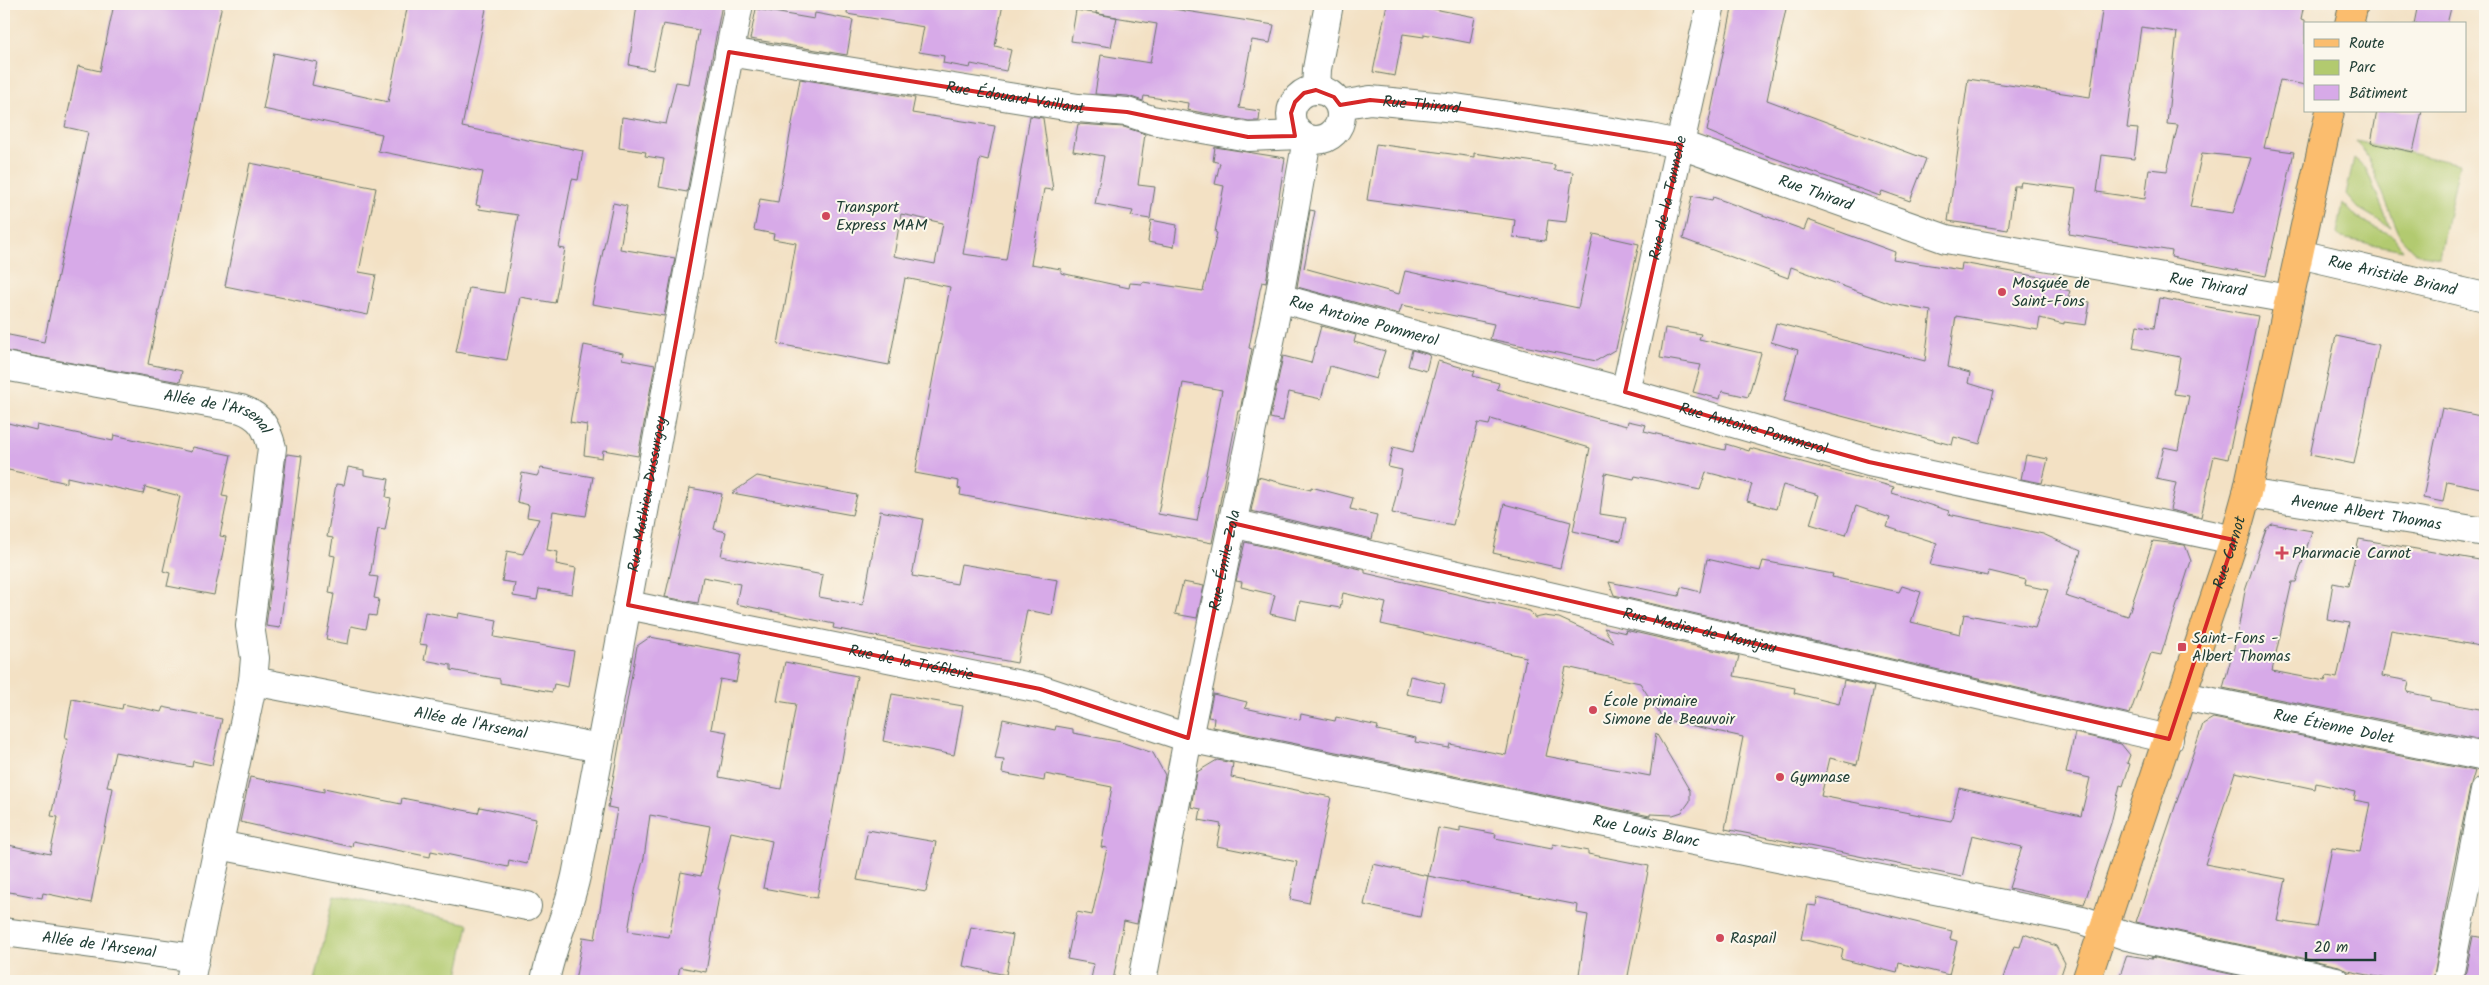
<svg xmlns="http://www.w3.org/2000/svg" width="2489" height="985" viewBox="0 0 2489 985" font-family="Kalam,sans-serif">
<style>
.green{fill:#b2ca6f;stroke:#688452}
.building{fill:#d7aae8;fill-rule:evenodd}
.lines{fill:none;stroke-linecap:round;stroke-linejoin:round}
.minor-casing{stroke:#697666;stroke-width:30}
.major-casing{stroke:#697666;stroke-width:30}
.minor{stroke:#fff;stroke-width:28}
.major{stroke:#fbbd6e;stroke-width:28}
.marked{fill:none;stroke:#d62828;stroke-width:4;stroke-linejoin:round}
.poi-dot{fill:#d1495b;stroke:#fbf7ec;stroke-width:2}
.labels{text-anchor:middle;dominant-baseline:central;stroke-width:4;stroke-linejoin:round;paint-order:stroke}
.street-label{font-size:16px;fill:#1f3d34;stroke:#fbf7ec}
.poi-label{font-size:16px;fill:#1f3d34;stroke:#fbf7ec;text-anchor:start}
</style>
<rect width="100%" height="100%" fill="#fbf7ec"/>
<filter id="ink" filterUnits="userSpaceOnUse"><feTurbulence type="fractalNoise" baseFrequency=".02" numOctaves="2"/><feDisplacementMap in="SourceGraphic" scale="10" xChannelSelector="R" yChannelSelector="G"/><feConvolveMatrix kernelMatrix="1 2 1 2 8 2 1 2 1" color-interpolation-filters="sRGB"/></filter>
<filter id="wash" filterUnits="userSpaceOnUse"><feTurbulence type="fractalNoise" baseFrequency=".0096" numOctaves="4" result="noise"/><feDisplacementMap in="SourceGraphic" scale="20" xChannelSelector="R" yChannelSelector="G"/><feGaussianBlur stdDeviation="1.12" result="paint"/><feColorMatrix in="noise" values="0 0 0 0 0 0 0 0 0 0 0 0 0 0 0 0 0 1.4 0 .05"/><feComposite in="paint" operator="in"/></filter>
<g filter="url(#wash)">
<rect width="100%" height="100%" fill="#f3e1c4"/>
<path class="green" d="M2356 141 2459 164 2440 257 2416 253 2400 236 2369 159Z
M2354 158 2366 168 2390 227 2358 208 2346 194Z
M2343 203 2356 217 2394 237 2403 250 2341 238 2337 234Z
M334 895 469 924 457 981H315Z"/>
<g id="blocks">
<path class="building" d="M114 4H222L148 364 182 371 180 382 4 351V334L44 342 88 132 65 127 78 66 100 71Z
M408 4H487L462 127 583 151 578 180 572 179 559 248 565 249 555 303 520 297 507 360 456 352 469 288 504 293 518 215 479 209 480 206 476 205 483 172 378 151 382 134 263 109 274 53 317 62 312 85 388 102Z
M637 4H722L687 192 659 187 664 159 645 156 646 152 619 148 622 117 666 124 676 82 689 84 699 30 663 24 653 70 629 65Z
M848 4H1003L995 46 1011 50 1006 71 971 64 970 68 943 63 944 56 919 52 924 27 847 14Z
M1097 4H1142L1274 25 1270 43 1252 40 1239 108 1260 111 1259 121H1249L1187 110 1188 103 1144 96 1143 101 1128 96 1095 94 1101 55 1150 63 1157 24 1096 14Z
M1387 4H1430L1429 8 1475 17 1470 43 1424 34V37L1403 34 1395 76 1373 72Z
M1733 4H1787L1767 100 1926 159 1910 201 1882 191 1880 196 1757 152 1707 131Z
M2103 4H2304L2301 19 2305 20V85L2280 80 2264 148 2294 152 2266 276 2171 257 2172 251 2069 234 2076 189 2021 182 2020 186H2014L2008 230 1948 221 1968 79 2090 97ZM2141 27 2177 32 2167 124 2178 125 2167 171 2149 169 2145 199 2097 192 2102 155 2134 159 2138 129 2127 128ZM2202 153 2251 158 2233 213 2190 207Z
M2418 4H2452L2447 24H2414Z
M756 9 814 19 815 13 853 20 847 55 750 39Z
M1076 10 1117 17 1111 47 1071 41Z
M800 79 915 98 912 113 995 126 988 160 980 158 963 254 1006 260 1030 116 1043 118 1053 190 1044 189 1031 264 1061 269V273L1129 288 1130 283 1142 284 1143 282 1203 291 1217 233 1215 232 1224 186 1215 184 1220 163 1213 161 1215 147 1285 158 1266 283 1262 282 1260 290 1249 348 1252 349 1240 411H1238L1212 543 960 495 961 489 958 488 959 481 915 473 950 287 905 278 889 365 778 344 796 243 773 239 774 234 754 230 760 199 778 202ZM901 214 943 223 935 264 894 256ZM1183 383 1222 390 1197 521 1158 514Z
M2377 111H2422L2413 152 2371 143Z
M1078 124 1124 127 1145 134 1138 185 1155 187 1150 219 1131 216 1133 211 1095 204 1104 156 1073 151Z
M1376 144 1474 157V153L1555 165 1554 170 1573 172 1566 222 1548 220 1545 241 1513 237 1515 220 1367 200Z
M250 163 376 188 359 272 376 275 368 315 225 286Z
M1692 196 1712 200 1713 197 1804 230 1808 220 1895 252 1893 259 1961 270 1962 263 2057 280 2056 287 2070 291 2068 297 2090 302 2086 325 2064 322V324L2040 318 2038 330 1956 316 1948 367 1970 373 1968 383 1994 391 1980 444 1954 437 1952 445 1784 401 1798 350 1771 342 1776 323 1925 361 1931 311 1892 304 1791 267 1788 278 1683 239Z
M613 203 627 206 620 249 675 258 664 316 592 304Z
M1310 210 1315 211 1304 268 1399 294 1405 271 1578 308 1594 234 1639 244 1616 349 1596 361 1490 339 1494 324 1402 305 1399 314 1297 287Z
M1151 220 1177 225 1174 247 1148 242Z
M2159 298 2258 316 2228 459 2214 456 2201 517 2170 510 2176 483 2156 479 2164 447 2178 450 2189 396 2174 394 2180 357 2133 348 2137 325 2154 328Z
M1321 326 1356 335 1354 342 1385 351 1376 379 1330 366 1321 399 1289 392 1283 421 1270 418 1283 356 1311 363Z
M1665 328 1701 334 1699 339 1761 353 1748 397 1722 391 1720 399 1693 392 1701 365 1660 358Z
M2336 336 2379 345 2354 464 2310 455Z
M584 345 623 353 622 359 655 365 638 456 603 450 602 458 584 455 587 425 570 422Z
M1412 350 1430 355 1426 371 1408 366Z
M1438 361 1475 371 1473 376 1499 383 1497 389 1598 419 1627 426 1628 421 1646 425 1644 431 1725 450 1726 444 1749 451 1750 448 1894 487 1892 493 1949 511 1948 514 2043 534 2081 551 2065 596 2128 616 2153 541 2185 545 2191 561 2161 655 2151 653 2130 714 1614 595 1609 582 1679 596 1681 587 1700 592 1707 559 1760 571 1763 561 1833 574 1832 577 1899 592 1902 586 1921 592 1911 622 1960 634 1964 614 2035 628 2048 590 2025 585 2026 580 1989 571 1988 576 1930 565 1937 543 1887 527 1890 518 1856 506 1846 535 1810 524 1819 495 1783 485 1776 509 1747 501 1752 484 1706 472 1700 490 1635 476 1634 479 1605 473 1600 514 1626 518 1621 541 1573 531 1590 448 1491 419 1489 425 1478 423 1453 525 1392 513 1402 470 1388 467 1393 447 1413 452Z
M2442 408 2485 417V489L2447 481 2443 502 2423 498Z
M4 422 36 430 37 425 113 441 114 435 191 452 193 447 231 455 222 496 228 497 220 536 226 537 214 595 167 586 170 573 163 571 180 496 145 487 143 494 67 477V483L4 469Z
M287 454 302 456 280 628 266 626Z
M2026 455 2048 459 2042 483 2021 479Z
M348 467 364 470V475L389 479 386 497 391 498 385 530 378 529 370 576 378 577 374 598 379 599 376 616 369 615 366 629 351 626 348 644 326 640 334 594 329 593 335 556 330 555 333 538 327 537 336 484 344 485Z
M541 468 593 477 586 516 553 511 547 550 558 552 556 564 576 568 572 594 539 589 537 600 513 596 515 583 502 581 507 551 523 554 539 519 527 517 529 505 517 502 522 473 537 476Z
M757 476 857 495 852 515 732 493Z
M1258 477 1311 490V487L1353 498 1350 509 1377 515 1372 539 1251 511Z
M690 488 722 494 714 529 726 532 721 556 823 575 819 597 863 605 880 511 923 519 912 576 957 584 961 564 1058 580 1052 615 1027 610 1017 663 833 628 834 624 736 604 740 584 703 577 698 603 665 597Z
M1504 504 1571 522 1560 568 1493 553Z
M2272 524 2312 531 2296 582H2292L2272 671 2325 681 2327 676 2337 678 2349 623 2327 619 2333 583 2348 586 2359 539 2485 561V647L2391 630 2382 676 2409 681 2407 692 2430 697V700L2485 710 2482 740 2223 688 2237 636 2245 591 2266 529Z
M1245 542 1365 570V573L1530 611 1535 618 1545 616 1559 618 1614 643 1604 628 1626 633 1625 630 1739 656 1734 676 1795 688 1794 693 1839 704 1844 680 1874 687 1857 765 1830 758 1821 796 1951 821 1959 788 2081 816 2090 778 2066 773 2075 733 2121 744 2130 755 2127 763 2130 764 2123 786 2120 785 2111 823 2084 904 2009 888 2022 847 1972 835 1962 877 1725 829 1743 737 1663 719 1640 683 1566 667 1546 756 1650 776 1656 733 1690 791V801L1682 812 1673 815 1650 814V816L1213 727 1214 718 1208 717 1213 694 1247 702 1245 708 1300 720 1301 714 1335 721 1336 717 1378 726 1377 730 1416 738 1415 742 1449 748 1450 744 1506 755 1526 657 1381 624 1386 603 1343 593 1340 608 1300 601 1296 620 1270 614 1275 595 1241 587 1242 582 1236 581Z
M1183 582 1204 586 1197 618 1175 614Z
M425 612 458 618 459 613 497 620 494 637 574 651 568 687 554 684 552 692 500 683V679L451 670V665L424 660 427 645 419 644Z
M650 637 741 654 736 682 720 679 711 729 727 732 719 777 781 789 796 704 777 701 785 662 857 676 817 898 763 888 772 841 731 832 718 889 720 890 706 972 680 967 677 981H575L583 937 595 939 617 809 608 807 637 646ZM650 815 710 826 701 876 681 872 669 937 628 931 636 886 644 858Z
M1410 676 1445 684 1441 701 1406 694Z
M892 694 963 706 954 755 883 741Z
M72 699 122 709 123 704 161 712 163 707 222 719 212 765 193 761 192 767 115 752 107 787 113 788 91 903 43 893 42 898 4 891V844L50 854 58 817 51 816 68 738H65Z
M2213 718 2475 771 2470 788 2449 889 2433 981H2398L2348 971 2339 966 2136 922 2203 724ZM2235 772 2315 789 2316 783 2356 792 2354 800 2370 803 2360 852 2332 848 2316 927 2277 921 2286 879 2205 864Z
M1003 719 1055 730 1056 726 1073 729V733L1121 742 1153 753 1165 775 1137 924 1124 921 1113 981 1091 979 1094 964 1067 959 1077 912 1092 915 1107 848 1101 847 1112 787 1045 774 1044 781 1002 773 1004 760 995 759Z
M1217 760 1233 763 1231 777 1331 797 1309 903 1290 899 1297 862 1217 846 1221 824 1199 820 1201 809 1191 807 1197 772Z
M250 777 324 792V788L401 804 402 798 478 813 480 807 536 819 527 864 509 860 508 867 431 851 430 857 353 841 352 847 240 822Z
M1460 827 1496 834 1495 838 1552 849 1553 844 1588 851V854L1649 866 1627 981H1578L1588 915 1577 913 1578 905 1428 876 1438 828 1460 832Z
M868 830 936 842 926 892 857 880Z
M1373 864 1428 876 1420 917 1364 905Z
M1817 898 1952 931 1950 939 1957 941 1949 975 1899 963 1897 973 1841 959 1843 949 1801 939 1808 905 1816 906Z
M971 927 1013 935 1006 975 963 966Z
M2024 934 2056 946 2065 963 2059 981H2002L2014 946 2020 947Z
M2473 936 2485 938V981H2464Z
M2127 955 2152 959 2151 957 2263 981H2118Z"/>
</g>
</g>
<g filter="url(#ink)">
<use href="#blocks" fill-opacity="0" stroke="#697666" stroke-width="1"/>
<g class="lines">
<g class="minor-casing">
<g id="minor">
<path id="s1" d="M729 52 1078 108 1127 112 1152 120 1248 137 1300 135"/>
<path d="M1316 90 1317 69 1329 4"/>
<circle cx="1316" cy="115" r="25"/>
<path id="s2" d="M1340 105 1370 100 1456 108 1651 138 1681 145 1946 239 2289 299"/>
<path id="s3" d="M2299 254 2485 297"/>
<path id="s4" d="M1279 298 1625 392 1869 462 2234 540"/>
<path id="s5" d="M4 366 241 409C261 416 267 428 272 448L250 626 255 658 253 681 600 748"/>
<path id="s6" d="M1625 392 1711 4"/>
<path id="s7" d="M2247 493 2485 532"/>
<path id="s8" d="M1232 523 2169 739"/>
<path id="s9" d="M628 605 1040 689 1188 738 2082 920 2127 936 2336 981"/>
<path id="s10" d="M2183 696 2485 757"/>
<path d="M219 845 527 906"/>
<path id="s11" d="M4 932 195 958"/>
<path d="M190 981 253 681"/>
<path id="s12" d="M545 981C552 943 570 909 577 871 633 582 682 292 739 4"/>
<path id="s13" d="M1142 981 1188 738 1279 298 1307 139"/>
<path d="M2448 981 2485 791"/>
</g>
</g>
<g class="major-casing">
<g id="major">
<path d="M2349 24 2354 4"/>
<path id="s14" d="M2086 981 2234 540 2247 493 2330 111"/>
</g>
</g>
<use href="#minor" class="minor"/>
<use href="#major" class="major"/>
</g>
</g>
<path class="marked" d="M729 52 1078 108 1127 112 1248 137 1295 136 1291 113 1295 102 1304 93 1316 90 1334 97 1340 105 1370 100 1456 108 1681 145 1625 392 1869 462 2234 540 2169 739 1232 523 1188 738 1040 689 628 605Z"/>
<g class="poi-dot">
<circle cx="826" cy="216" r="5"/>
<circle cx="2002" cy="292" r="5"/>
<path d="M2279.5 545.5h5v5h5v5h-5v5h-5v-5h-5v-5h5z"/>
<rect x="2177" y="642" width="10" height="10" rx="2.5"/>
<circle cx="1593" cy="710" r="5"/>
<circle cx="1780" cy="777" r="5"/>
<circle cx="1720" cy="938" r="5"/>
</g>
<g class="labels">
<g class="street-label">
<text stroke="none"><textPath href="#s1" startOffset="290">Rue Édouard Vaillant</textPath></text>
<text stroke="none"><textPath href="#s2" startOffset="82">Rue Thirard</textPath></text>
<text stroke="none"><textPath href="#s2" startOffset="488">Rue Thirard</textPath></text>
<text stroke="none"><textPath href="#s6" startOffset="199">Rue de la Tannerie</textPath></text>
<text stroke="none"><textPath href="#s3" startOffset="96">Rue Aristide Briand</textPath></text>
<text stroke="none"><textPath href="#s2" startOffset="892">Rue Thirard</textPath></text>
<text stroke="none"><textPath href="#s4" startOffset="88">Rue Antoine Pommerol</textPath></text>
<text stroke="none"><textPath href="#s5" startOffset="220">Allée de l'Arsenal</textPath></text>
<text stroke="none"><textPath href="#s4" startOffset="492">Rue Antoine Pommerol</textPath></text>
<text stroke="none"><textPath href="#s12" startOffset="498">Rue Mathieu Dussurgey</textPath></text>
<text stroke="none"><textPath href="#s7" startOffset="121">Avenue Albert Thomas</textPath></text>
<text stroke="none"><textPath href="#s14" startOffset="452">Rue Carnot</textPath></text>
<text stroke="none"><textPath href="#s13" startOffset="429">Rue Émile Zola</textPath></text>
<text stroke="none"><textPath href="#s8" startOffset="480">Rue Madier de Montjau</textPath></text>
<text stroke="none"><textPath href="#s9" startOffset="289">Rue de la Tréfilerie</textPath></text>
<text stroke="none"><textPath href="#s5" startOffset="750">Allée de l'Arsenal</textPath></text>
<text stroke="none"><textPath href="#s10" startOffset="154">Rue Étienne Dolet</textPath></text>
<text stroke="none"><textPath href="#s9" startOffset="1044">Rue Louis Blanc</textPath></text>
<text stroke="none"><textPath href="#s11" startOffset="96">Allée de l'Arsenal</textPath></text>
</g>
<g class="poi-label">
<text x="836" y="207">Transport<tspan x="836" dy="18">Express MAM</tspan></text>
<text x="2012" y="283">Mosquée de<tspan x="2012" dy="18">Saint-Fons</tspan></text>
<text x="2292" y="553">Pharmacie Carnot</text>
<text x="2192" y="638">Saint-Fons -<tspan x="2192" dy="18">Albert Thomas</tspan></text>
<text x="1603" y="701">École primaire<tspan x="1603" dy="18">Simone de Beauvoir</tspan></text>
<text x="1790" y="777">Gymnase</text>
<text x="1730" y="938">Raspail</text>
</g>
</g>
<rect width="2489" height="985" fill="none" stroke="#fbf7ec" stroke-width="20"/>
<rect x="2304" y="22" width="162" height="90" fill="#fbf7ec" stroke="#a3ada2"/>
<rect x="2314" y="39" width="25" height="8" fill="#fbbd6e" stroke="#a3ada2"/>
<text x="2349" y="48" font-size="15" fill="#1f3d34">Route</text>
<rect x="2314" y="60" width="25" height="15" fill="#b2ca6f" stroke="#a3ada2"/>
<text x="2349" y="72" font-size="15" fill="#1f3d34">Parc</text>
<rect x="2314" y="85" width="25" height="15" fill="#d7aae8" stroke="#a3ada2"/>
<text x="2349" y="98" font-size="15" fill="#1f3d34">Bâtiment</text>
<path d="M2306 952v8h69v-8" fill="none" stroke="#1f3d34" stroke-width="2.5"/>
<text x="2314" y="952" font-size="15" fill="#1f3d34" stroke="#fbf7ec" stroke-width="4" paint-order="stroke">20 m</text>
</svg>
